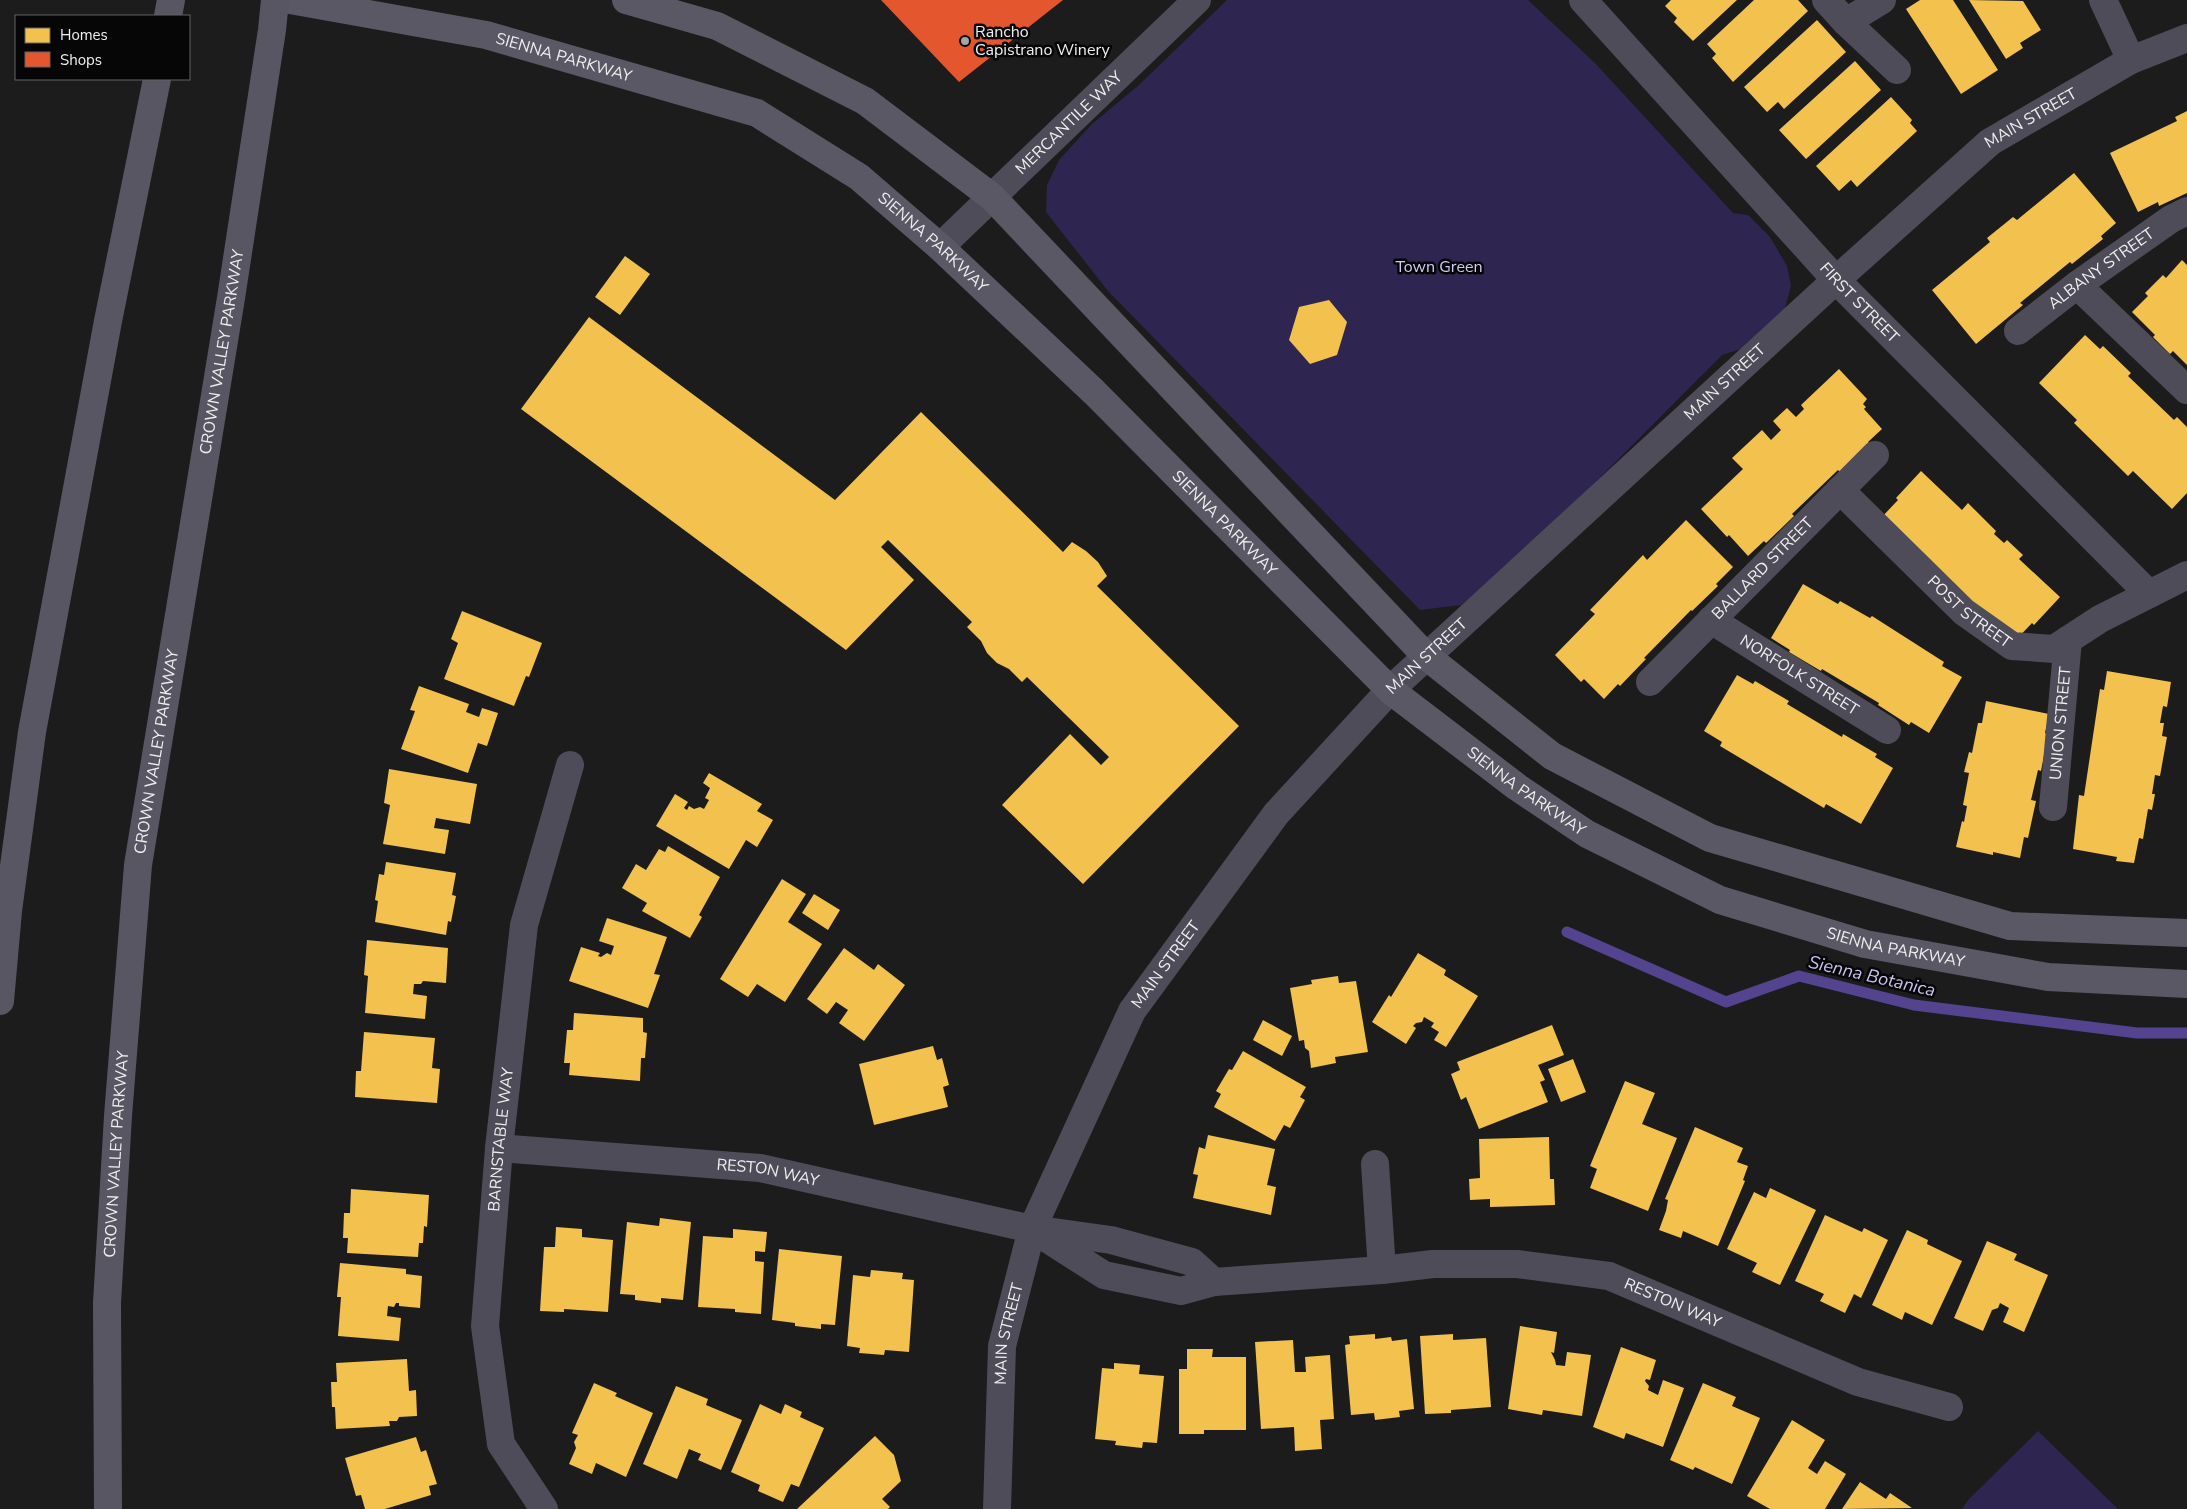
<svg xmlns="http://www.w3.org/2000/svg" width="2187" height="1509" viewBox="0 0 2187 1509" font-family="'Nunito Sans',sans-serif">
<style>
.green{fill:#2e2550}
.homes{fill:#f2c14e}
.shops{fill:#e4572e}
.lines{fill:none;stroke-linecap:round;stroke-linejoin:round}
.stream{stroke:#544490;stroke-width:11}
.street{stroke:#4e4c58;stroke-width:28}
.secondary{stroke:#5a5865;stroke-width:28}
.primary{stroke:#585663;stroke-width:28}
.poi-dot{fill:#a5a5a6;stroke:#060607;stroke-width:2}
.labels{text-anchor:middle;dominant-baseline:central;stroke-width:5;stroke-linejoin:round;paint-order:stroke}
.poi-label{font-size:16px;fill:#efeff0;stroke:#060607;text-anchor:start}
.street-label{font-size:16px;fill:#efeff0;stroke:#060607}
.park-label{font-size:16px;fill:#d0cbf9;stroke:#060607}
.water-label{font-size:18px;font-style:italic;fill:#cac4f2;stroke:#060607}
</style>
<rect width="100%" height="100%" fill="#1c1c1c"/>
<path class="green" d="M1227 0H1528L1595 63 1733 213 1748 215 1770 237 1787 266 1791 286 1785 308 1766 328 1747 347 1722 355 1508 570 1461 605 1420 610 1108 291 1046 212 1047 185 1059 160 1092 124 1140 84Z
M2038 1431 2118 1509H1962L1969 1499Z"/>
<path class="homes" d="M1671 0H1737L1693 41 1674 22 1677 18 1665 6Z
M1754 0H1798L1808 11 1733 82 1712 58 1716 54 1707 44Z
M1920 0H1953L1998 70 1961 94 1906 9Z
M1969 0 2023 1 2041 30 2020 43 2023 48 2006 59Z
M1817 20 1846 52 1784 109 1778 102 1767 112 1744 87Z
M1855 61 1881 90 1806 159 1779 130Z
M1891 97 1912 120 1910 123 1917 131 1857 187 1851 180 1839 191 1816 166Z
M2187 111V193L2159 206 2158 202 2138 212 2110 153 2177 121 2175 117Z
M2074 173 2116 223 2101 236 2103 239 2072 264 2070 262 2020 303 2023 305 1976 344 1932 290 1990 242 1987 238 2013 217 2017 220Z
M625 256 650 274 620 315 595 297Z
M2182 260 2187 265V365L2173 351 2170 354 2153 337 2155 335 2132 312 2148 296 2145 293 2163 275 2166 278Z
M1329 300 1347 322 1337 355 1310 364 1289 340 1299 307Z
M589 317 835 500 921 412 1063 552 1072 542 1086 551 1098 562 1107 576 1097 586 1239 726 1083 884 1002 805 1070 734 1101 765 1109 757 1027 677 1022 682 1009 669 997 663 987 653 981 641 967 627 972 622 888 540 881 547 914 580 846 650 521 409Z
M2085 335 2100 349 2103 346 2131 373 2128 376 2174 420 2177 417 2187 427V493L2172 509 2133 471 2128 476 2074 423 2077 420 2039 383Z
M1839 369 1867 399 1863 404 1866 407 1864 409 1882 429 1868 442 1870 445 1841 473 1838 470 1792 514 1794 516 1766 543 1764 541 1748 556 1729 535 1727 537 1701 509 1743 469 1732 458 1762 430 1771 440 1781 430 1773 421 1787 408 1796 417 1804 409 1801 405Z
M1921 471 1962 510 1968 503 1996 531 1994 534 2004 543 2007 540 2023 555 2019 559 2060 597 2034 625 2032 623 2012 644 1880 519 1898 500 1896 498Z
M1686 520 1733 567 1716 584 1718 586 1692 611 1691 610 1644 658 1646 659 1620 686 1618 684 1604 699 1584 679 1581 682 1555 655 1595 614 1590 610 1643 555 1647 560Z
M1803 584 1838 604 1840 601 1870 618 1872 616 1944 662 1942 666 1962 677 1929 733 1911 722 1909 725 1878 705 1879 703 1822 669 1821 671 1789 652 1790 650 1771 638Z
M462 611 542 643 529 677 526 676 514 706 444 679 458 643 451 639Z
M2107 671 2171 682 2167 707 2163 706 2160 723H2164L2162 736 2167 737 2160 776 2155 775 2152 794H2155L2152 810 2148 809 2143 839 2139 838 2134 863 2116 861 2117 857 2073 849 2079 795 2084 796 2100 689 2104 690Z
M1737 675 1753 684 1755 681 1789 701 1787 704 1842 737 1843 734 1877 754 1875 757 1893 768 1861 824 1826 804 1824 808 1720 746 1722 742 1704 731Z
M419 686 469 704 466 712 479 717 482 708 498 713 487 746 478 743 468 773 401 749 415 711 410 710Z
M1986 701 2049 714 2045 733 2048 734 2041 771 2038 770 2031 800 2036 801 2028 838 2024 837 2020 858 1993 852V855L1956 847 1962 821 1964 822 1967 806 1963 805 1969 773 1964 772 1969 752 1972 753 1978 723H1982Z
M389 769 477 784 470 824 436 818 434 828 449 830 445 854 383 844 390 805 384 803Z
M709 773 762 804 757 811 773 820 757 847 746 840 729 869 656 826 675 794 688 802 684 808 687 810 689 806 694 809 700 807 704 809 709 800 705 798 710 788 703 783Z
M668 846 720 877 699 915 702 917 690 938 642 911 647 903 622 888 636 864 646 870 659 849 665 852Z
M386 862 456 873 452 895 456 896 451 922 448 921 446 935 375 922 378 901 375 900 379 874 384 875Z
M782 879 806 894 788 922 822 944 785 1002 757 984 748 997 720 979Z
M814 894 840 910 828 930 802 913Z
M607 918 667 937 654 974 660 975 648 1008 569 981 581 947 600 953 598 956 601 957 607 953 611 955 614 946 599 941Z
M367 940 448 948 446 983 423 981 421 984H414L413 994 427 996 425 1019 365 1013 368 976 364 975Z
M844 948 874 970 878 964 905 985 864 1041 839 1023 848 1010 836 1002 827 1014 807 999Z
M1418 953 1446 970 1444 975 1478 996 1446 1047 1434 1040 1439 1032 1431 1027 1434 1023 1424 1017 1422 1022 1416 1023 1413 1026 1416 1028 1406 1044 1372 1022 1389 995 1391 997Z
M1338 976 1339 983 1356 981 1368 1052 1335 1057 1336 1063 1311 1068 1309 1051 1305 1048 1304 1040 1299 1041 1290 988 1312 984 1311 980Z
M574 1013 643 1018V1032L647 1033 645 1058H641L640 1081 569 1075 570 1063H564L567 1030H573Z
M1263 1020 1292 1036 1282 1056 1253 1040Z
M1552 1025 1564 1055 1538 1065 1545 1080 1540 1082 1548 1102 1479 1129 1466 1097 1461 1100 1451 1074 1460 1070 1457 1062Z
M364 1032 435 1038 432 1068 440 1069 437 1103 355 1097 356 1071H361Z
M933 1046 937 1060 942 1058 949 1085 943 1087 948 1107 874 1125 859 1064Z
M1243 1051 1306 1087 1300 1097 1305 1100 1290 1128 1284 1125 1275 1141 1214 1107 1221 1094 1216 1091 1229 1069 1232 1070Z
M1573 1059 1586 1092 1561 1102 1548 1069Z
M1625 1081 1655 1093 1642 1124 1677 1138 1648 1211 1590 1188 1597 1169 1590 1166Z
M1695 1127 1743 1148 1737 1162 1748 1166 1743 1180 1745 1181 1718 1246 1683 1231 1681 1238 1659 1230 1666 1211 1668 1200 1665 1199Z
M1208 1135 1275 1149 1267 1185 1276 1187 1271 1215 1193 1198 1198 1175 1193 1174 1199 1147 1205 1149Z
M1549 1137 1550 1179H1554L1555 1205 1490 1207V1199L1470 1200 1469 1179 1480 1178 1479 1139Z
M1770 1188 1816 1210 1780 1285 1752 1272 1757 1263 1727 1249 1754 1192 1766 1198Z
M351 1189 429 1195 427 1227 424 1226 423 1243H419L418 1257 347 1253 348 1238H343L344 1213H350Z
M1825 1215 1862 1232 1864 1228 1888 1240 1861 1298 1854 1294 1845 1313 1820 1301 1824 1294 1795 1281Z
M660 1218 691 1222 683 1300 661 1298V1303L635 1300V1295L620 1294 627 1222 659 1226Z
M556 1227 582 1229V1237L613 1240 608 1312 564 1309V1312L540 1311 544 1247H555Z
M733 1229 767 1232 765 1252 755 1251V1261L764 1262 761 1314 735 1312V1309L698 1307 703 1236 733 1238Z
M1907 1230 1928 1240 1927 1244 1962 1261 1932 1325 1905 1312 1902 1320 1872 1305Z
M1987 1241 2017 1254 2014 1260 2048 1275 2024 1332 2003 1322 2009 1308 2000 1303 1998 1308 1992 1310 1983 1331 1954 1318Z
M779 1249 842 1256 835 1325 821 1324V1329L795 1326V1323L772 1320Z
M340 1263 406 1269V1274L422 1276 420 1308 399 1306V1303H396L394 1307 388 1306 387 1316 401 1318 399 1341 338 1336 341 1297H337Z
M871 1270 903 1273 902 1279 914 1280 909 1352 885 1350 884 1355 859 1353 860 1348 847 1346 853 1275 870 1277Z
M1520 1326 1557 1332 1554 1353 1551 1352 1555 1360 1556 1365 1565 1366 1567 1352 1591 1355 1582 1416 1543 1410 1542 1415 1508 1409Z
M1375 1334V1339L1391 1337 1392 1341 1407 1339 1414 1409 1399 1411 1400 1417 1375 1420 1374 1413 1351 1415 1345 1345 1350 1344 1349 1336Z
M1453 1334V1340L1486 1338 1491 1407 1451 1410V1413L1425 1414 1420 1336Z
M1293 1340 1295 1372H1306L1305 1357 1330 1355 1334 1419 1320 1420 1322 1449 1295 1451 1294 1427 1261 1429 1255 1342Z
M1621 1347 1656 1360 1650 1380 1646 1379 1645 1381 1649 1386 1648 1390 1658 1395 1663 1380 1684 1388 1663 1447 1626 1433 1624 1439 1593 1427Z
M1187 1349H1213L1212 1357H1246V1430H1204V1434H1179V1369H1187Z
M407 1359 409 1391 416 1390 417 1416 399 1417 397 1421H389L390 1426 336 1429 335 1407H332L331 1382H337L336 1363Z
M1114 1363 1140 1365 1139 1374 1164 1376 1157 1443 1143 1442 1142 1448 1115 1445 1116 1441 1095 1439 1102 1368 1114 1369Z
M594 1383 617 1393 615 1396 653 1413 626 1477 596 1463 592 1474 569 1464 576 1448 574 1442 578 1435 572 1433Z
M1703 1383 1736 1397 1732 1406 1760 1418 1732 1484 1695 1467 1693 1470 1670 1460Z
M676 1386 708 1399 706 1405 742 1420 721 1470 698 1460 701 1454 689 1449 677 1479 643 1464Z
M760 1404 781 1414 785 1404 802 1412 800 1417 824 1428 799 1487 791 1484 783 1502 758 1491 760 1485 731 1472Z
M1792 1420 1825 1440 1808 1468 1817 1474 1825 1461 1846 1474 1825 1509H1770L1747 1496Z
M875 1436 894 1455 901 1481 882 1499 890 1507 888 1509H797Z
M416 1437 421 1452 426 1450 437 1484 429 1486 431 1495 385 1509H365L361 1495 356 1496 345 1458Z
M1860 1482 1886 1499 1890 1493 1912 1508 1842 1509Z"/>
<path class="shops" d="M881 0H1063L959 82Z"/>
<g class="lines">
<path class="stream" d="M1567 932 1726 1002 1799 976 1914 1005 2137 1033H2187"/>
<g class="street">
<path id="s1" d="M1583 0 1836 280 2149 594"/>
<path d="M1826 0 1846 22 1897 70"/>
<path d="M2103 0 2131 60"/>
<path d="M1846 22 1882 0"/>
<path id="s2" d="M940 247 1197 0"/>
<path d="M2077 285 2187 390"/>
<path id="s3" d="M2018 331 2077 285 2171 219 2187 211"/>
<path id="s4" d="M1840 490 1964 612 2012 646 2054 649 2100 619 2187 575"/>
<path id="s5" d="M1711 620 1887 730"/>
<path id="s6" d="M1650 682 1875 455"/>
<path id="s7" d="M2053 807 2068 640"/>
<path id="s8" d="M499 1148 760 1168 1032 1229 1111 1240 1192 1262 1214 1282"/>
<path d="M1375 1164 1382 1270"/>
<path id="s9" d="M1032 1229 1104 1275 1181 1291 1214 1282 1382 1270 1433 1264H1517L1609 1276 1858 1382 1949 1407"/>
<path id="s10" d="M544 1509 501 1444 485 1326 499 1148 524 925 570 765"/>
<path id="s11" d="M997 1509 1002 1346 1032 1229 1132 1011 1276 814 1390 690 1836 280 1990 142 2131 60 2187 38"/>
</g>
<g class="secondary">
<path id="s12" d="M290 0 486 35 757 113 859 177 940 247 1094 392 1390 690 1517 787 1587 834 1720 900 1865 944 2048 977 2187 984"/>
<path d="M626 0 717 26 865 101 992 197 1426 656 1552 756 1710 838 2010 926 2187 933"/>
</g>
<g class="primary">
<path d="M168 16 171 0"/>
<path d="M0 1001 8 911 32 732 108 321 157 79"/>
<path id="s13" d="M108 1509 107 1303 118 1116 138 865 231 298 272 30 275 0"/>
</g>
</g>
<circle class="poi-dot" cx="965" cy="41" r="5"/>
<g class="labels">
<g class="poi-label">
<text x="975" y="32">Rancho<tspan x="975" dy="18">Capistrano Winery</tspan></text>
</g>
<g class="street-label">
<text stroke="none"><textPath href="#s12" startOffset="280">SIENNA PARKWAY</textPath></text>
<text stroke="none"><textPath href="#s11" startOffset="1796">MAIN STREET</textPath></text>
<text stroke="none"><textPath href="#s2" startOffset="179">MERCANTILE WAY</textPath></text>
<text stroke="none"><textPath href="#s12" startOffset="700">SIENNA PARKWAY</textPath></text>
<text stroke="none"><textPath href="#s3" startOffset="104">ALBANY STREET</textPath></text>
<text stroke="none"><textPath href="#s1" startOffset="410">FIRST STREET</textPath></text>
<text stroke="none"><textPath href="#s13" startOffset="1165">CROWN VALLEY PARKWAY</textPath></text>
<text stroke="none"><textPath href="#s11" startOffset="1391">MAIN STREET</textPath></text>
<text stroke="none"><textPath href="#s12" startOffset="1105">SIENNA PARKWAY</textPath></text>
<text stroke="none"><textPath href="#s6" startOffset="160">BALLARD STREET</textPath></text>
<text stroke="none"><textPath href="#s4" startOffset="178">POST STREET</textPath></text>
<text stroke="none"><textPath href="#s11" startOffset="986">MAIN STREET</textPath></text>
<text stroke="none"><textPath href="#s5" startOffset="104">NORFOLK STREET</textPath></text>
<text stroke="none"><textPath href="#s7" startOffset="84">UNION STREET</textPath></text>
<text stroke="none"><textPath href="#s13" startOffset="760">CROWN VALLEY PARKWAY</textPath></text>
<text stroke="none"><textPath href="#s12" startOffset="1510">SIENNA PARKWAY</textPath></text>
<text stroke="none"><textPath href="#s12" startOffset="1915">SIENNA PARKWAY</textPath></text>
<text stroke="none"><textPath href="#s11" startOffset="581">MAIN STREET</textPath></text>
<text stroke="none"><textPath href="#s10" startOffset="384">BARNSTABLE WAY</textPath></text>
<text stroke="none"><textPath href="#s13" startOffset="355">CROWN VALLEY PARKWAY</textPath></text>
<text stroke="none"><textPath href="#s8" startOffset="270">RESTON WAY</textPath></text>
<text stroke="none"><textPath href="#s9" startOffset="664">RESTON WAY</textPath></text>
<text stroke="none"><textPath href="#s11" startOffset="176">MAIN STREET</textPath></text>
</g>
<g class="park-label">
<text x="1439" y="267">Town Green</text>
</g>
<g class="water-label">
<text transform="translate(1872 976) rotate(13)">Sienna Botanica</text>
</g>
</g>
<rect x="15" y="15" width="175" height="65" fill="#060607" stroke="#636364"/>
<rect x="25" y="28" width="25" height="15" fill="#f2c14e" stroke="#636364"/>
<text x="60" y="40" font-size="15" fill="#efeff0">Homes</text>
<rect x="25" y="52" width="25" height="15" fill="#e4572e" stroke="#636364"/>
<text x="60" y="65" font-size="15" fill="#efeff0">Shops</text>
</svg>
